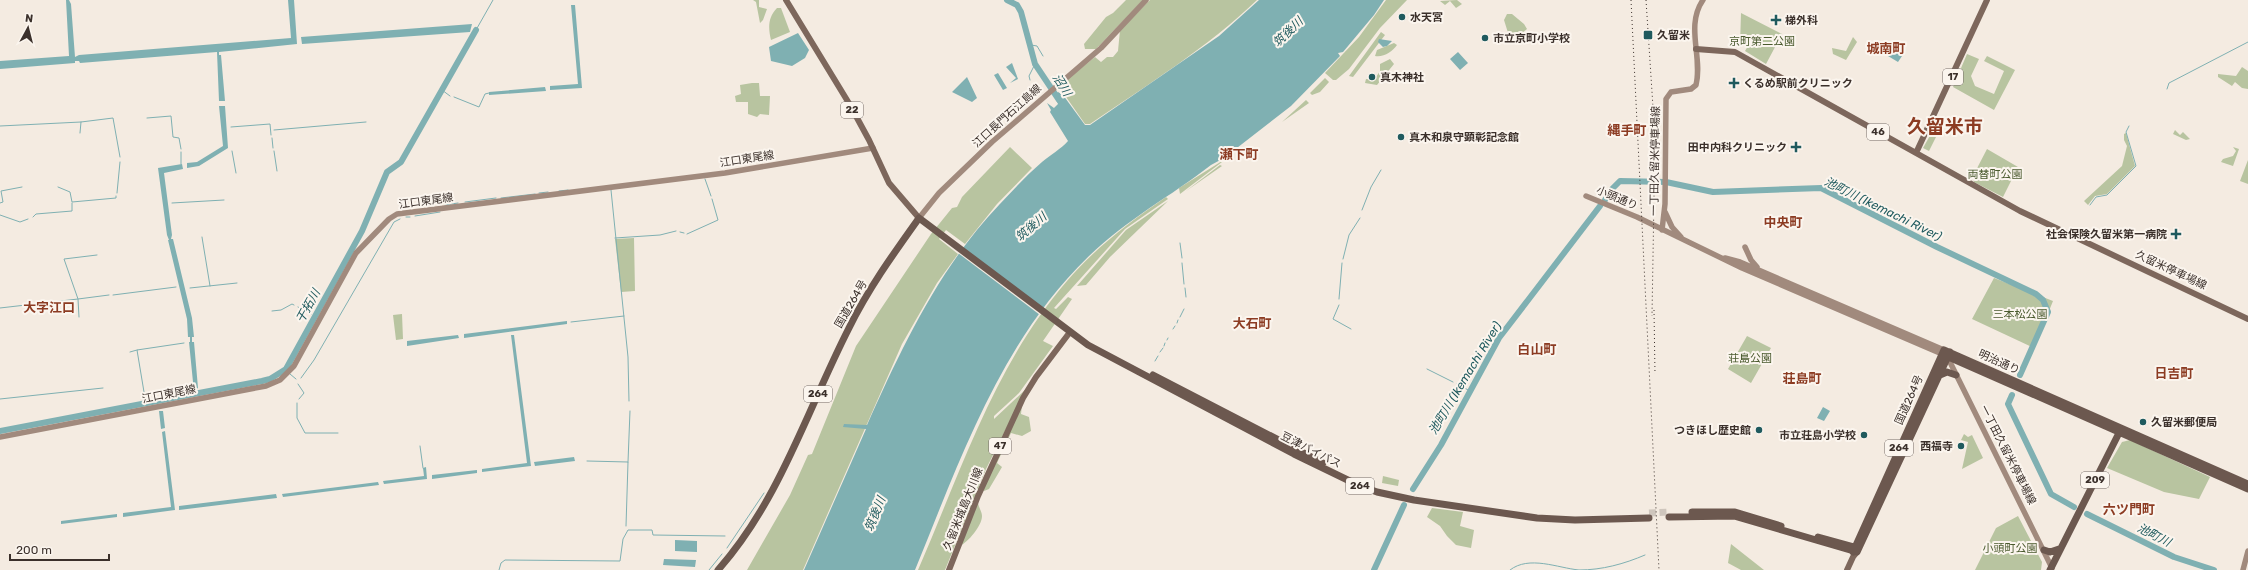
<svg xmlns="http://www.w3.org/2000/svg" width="2248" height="570" viewBox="0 0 2248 570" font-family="Rubik,'Noto Sans JP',sans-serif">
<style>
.green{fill:#b8c4a0}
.water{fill:#7fb0b2}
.pier{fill:#f4ebe1}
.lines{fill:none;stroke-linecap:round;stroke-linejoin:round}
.stream{stroke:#7fb0b2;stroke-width:1}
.river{stroke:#7fb0b2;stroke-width:6}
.trunk-tunnel{stroke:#cfc6bd;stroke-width:7;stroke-dasharray:7 3.5;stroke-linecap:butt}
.secondary{stroke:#a18a7d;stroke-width:5.5}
.primary{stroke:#7d675c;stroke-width:6}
.trunk{stroke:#6c584f;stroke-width:7}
.rail{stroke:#3b302b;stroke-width:1;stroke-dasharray:1 3;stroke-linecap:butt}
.poi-dot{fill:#1f5a5e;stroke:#fbf5ee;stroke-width:1.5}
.labels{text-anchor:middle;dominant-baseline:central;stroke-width:4;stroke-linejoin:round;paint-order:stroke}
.shield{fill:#fbf5ee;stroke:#756b66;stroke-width:1}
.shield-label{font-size:10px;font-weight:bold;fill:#3b302b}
.poi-label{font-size:11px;font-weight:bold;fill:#3b302b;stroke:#fbf5ee;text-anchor:start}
.park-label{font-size:11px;fill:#4a5a2e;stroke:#fbf5ee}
.street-label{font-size:11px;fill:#3b302b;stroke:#fbf5ee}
.water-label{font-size:12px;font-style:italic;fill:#1f5a5e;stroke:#fbf5ee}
.quarter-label{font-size:13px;font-weight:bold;fill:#8c3b22;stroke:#fbf5ee}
.town-label{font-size:19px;font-weight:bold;fill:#8c3b22;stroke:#fbf5ee}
</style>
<rect width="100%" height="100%" fill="#f4ebe1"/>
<path class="green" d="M753 0H759V7L767 9 763 20 760 23 756 2Z
M1126 0H1143L1096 49H1085L1084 44 1106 17 1113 13Z
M1150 0H1257C1207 48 1147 85 1090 124H1085L1064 94 1060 85 1095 57 1101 62 1107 57H1113L1118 51 1120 30Z
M1386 0H1407L1380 28 1349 69 1336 80H1333L1325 73 1359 37Z
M1457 0 1462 4 1456 8 1450 1 1445 5 1440 1Z
M777 8H781L790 32 771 40C768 28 768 17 777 8Z
M1741 13 1782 34 1766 64 1745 51 1748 46 1746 42 1740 45Z
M1507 14H1512L1524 24 1527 29 1517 37 1509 36 1504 20Z
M1381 32 1385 35 1353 77 1349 76Z
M1853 37 1857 42 1846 60 1833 54 1832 48 1846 51Z
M1394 43 1397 45C1393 51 1383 58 1375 56L1377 50Z
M1967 54 1979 59 1971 76 1975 86 1994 94 2004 71 1984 61 1987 56 2015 70 1994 110 1953 87Z
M1390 59 1394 64 1377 85 1365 83 1366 79 1374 80 1380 71V64Z
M2242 67 2248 71V89L2242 88 2235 82 2232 86 2218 77V74L2236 76Z
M1325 78 1329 82 1320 92 1312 95 1310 93Z
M752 83H759L760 96H770L769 115 760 114 757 117 748 114V102H736L735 96 741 94 740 85Z
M1306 100 1309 103 1282 122Z
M2175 130 2180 135 2183 132 2190 139 2186 140 2173 134Z
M1932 132 1937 135 1929 151 1923 148Z
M2126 133 2135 166 2107 194 2095 196 2088 205 2084 201 2122 166 2127 146 2124 140V134Z
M1010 147 1032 168 997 204 965 244 946 230 939 239 958 254 937 283 902 344 803 570H747L790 495 808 455 812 454 856 346 931 234 952 208 957 207 962 197Z
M2233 147 2239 149 2233 166 2221 162 2223 159 2233 156 2236 151Z
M1987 149 2018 167 2003 197 1974 182 1973 176Z
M2248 160V184L2240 181Z
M1222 161V162L1180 194 1179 188Z
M1220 165 1222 166 1186 191Z
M1166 197 1168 199 1125 229 1054 308 1056 309 1068 297 1072 299 1043 341 1053 346 1019 393 994 416V419L1026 389 986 469 945 570H918C961 471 995 364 1067 281 1095 248 1131 221 1166 197Z
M1168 201 1110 257 1086 285 1077 286 1126 230Z
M634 238 635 291 621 292 615 239Z
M1994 278 2053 301 2034 348 1972 319Z
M402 314 403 339 396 340 393 315Z
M1747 336 1771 348 1751 383 1728 369Z
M1022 405 1021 414 1029 417 1031 431 1022 436 1011 433 997 463 1002 467 989 489 984 491 983 489Z
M1964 434 1968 437 1972 435 1983 458 1962 469 1968 442 1961 440Z
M2130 440 2210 477 2199 499 2164 492 2107 468 2122 442Z
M1383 476 1399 480 1398 486 1382 483Z
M978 502C978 507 982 511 982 516 982 526 968 542 960 546Z
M1432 508 1463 512 1460 526 1474 530 1471 548 1456 545 1447 536 1440 526 1427 517Z
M2018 516 2042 562 2041 570H1975L1996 528Z
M1731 544 1764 570H1741L1728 563Z"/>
<path class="water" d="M66 0H69L71 4 75 57 79 55 291 38 288 0H294L297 44 219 52V55H221L225 101H219L217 52 80 63 79 61H75V63L0 69V61L69 56Z
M1259 0H1384L1374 15 1343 52 1338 53 1340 56 1291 106 1224 158 1211 165C1170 197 1127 219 1088 257 1001 341 960 460 915 570H804L866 429 843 427 844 424 867 425C902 347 939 268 999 205 1013 190 1027 175 1042 162 1050 155 1061 149 1068 141L1050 112 1051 110 1047 103 1054 108 1058 104 1054 95 1058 92 1063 95 1085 125H1090L1219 36Z
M571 5H575L582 88 550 90V86L578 84Z
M472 24 470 32 302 44 301 37Z
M798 33 809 50 805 58 792 66 771 61 769 47Z
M1379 39 1392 41 1387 46 1383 47 1378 42Z
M1892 49 1902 56 1898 62 1888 56Z
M1458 52 1468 63 1460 70 1450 59Z
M1012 63 1018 79 1010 83 1016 78 1006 67Z
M998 73 1007 88 1003 90 994 75Z
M967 77 977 98 972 102 952 92Z
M545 87 546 91 489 95V92Z
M219 106H225L228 148 199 166 187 168V163L197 162 223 146Z
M182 164 183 169 164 173 172 235 171 239H173L192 318 194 337H192V342H194L198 388 194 392 189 342H190V337H188L187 319 168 240H169L167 235 158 168Z
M567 321V324L464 338V334Z
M458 335 459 338 407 346V341Z
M511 335H514L531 466 482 472V469L527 463Z
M1823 407 1830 411 1824 421 1817 418Z
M159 411H163L165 428 161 429Z
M165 431 175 510 123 517V513L171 507 162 432Z
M574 457 575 461 535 466 534 462Z
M426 467 427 479 384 484 383 481 424 476 423 468Z
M477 470V473L432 479V475Z
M378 482 379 485 283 497 282 494Z
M276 494 277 498 179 510V506Z
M117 514V517L61 524V521Z
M675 540 697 541V552L675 551Z
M664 559 696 560 695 567 663 565Z"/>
<path class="pier" d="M962 248 1044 310 1040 315 958 253Z"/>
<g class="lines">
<path class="stream" d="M476 30 493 0
M1031 45 1037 46 1043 56
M1030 80 1029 76 1035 64
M2167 89 2169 83 2248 42
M442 90 450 96
M454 97 479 107 485 94 489 93
M147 118 171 116 173 137 179 138 181 149
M0 126 81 122 113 118 120 157
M231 127 270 124 271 135
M274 130 366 122
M80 133 81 122
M272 138 273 148
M232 151 236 173
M274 151 277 171
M181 152V164
M705 179 711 196
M58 187 70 192 72 202 116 198V196
M611 190 628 357 629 401
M559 191 568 190
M117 193 120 162
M539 193 548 192
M501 198 535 194
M465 202 496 198
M0 203 3 202 1 191 22 187
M172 203 224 200
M445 205 458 203
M2090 205 2096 197 2107 195 2136 166 2126 132 2129 126
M1362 210 1371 187 1381 170
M0 215 20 222 28 219
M415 216 440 212
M33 217 36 214 72 211V203
M406 217H410
M680 232 684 233
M687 234 718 220 712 199
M202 237 210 286
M615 238 660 235 676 231
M1180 243 1182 258
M1343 259 1349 235 1360 218
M1182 263 1184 284
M190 288 237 283
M1185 288 1186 297
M113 295 176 287
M1339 299 1342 263
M1339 305 1333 319 1351 329
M298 307 311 314
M0 308 78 299 64 259 97 255
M272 311 281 310 292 304 294 305
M79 317 78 299 109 295
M1180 317 1184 309
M571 322 624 316
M1177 323 1178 320
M1173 329 1175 326
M1167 340 1168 338
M1164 346 1165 343
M130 352 137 350
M1160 352 1163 348
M1155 361 1158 356
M1427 369 1453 382
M290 374 296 379
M301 378 314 360 394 222 400 219
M298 384 304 393 299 399
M1457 384 1470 391
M145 398 137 350 184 343
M0 399 103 388
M297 403V418L305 433H338
M420 446 423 468
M587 461 628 462 626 526
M628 462 630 411
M727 548 764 493
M499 570 501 563 505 560 620 561 623 539 628 530H652L653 535 725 536
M709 570 722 554
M1510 570C1529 555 1558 568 1579 570 1602 570 1624 564 1645 555"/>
<path class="river" d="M1007 0 1017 5 1021 12 1035 64 1059 100
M1605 200 1611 190 1620 181 1666 182 1713 192 1821 188 1937 247 2036 294 2043 300 2048 312 2020 375
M2012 395 2008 404 2051 494 2074 507
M0 431 262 381 270 379 286 369 362 231 387 172 401 162 476 30
M1413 489 1441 445 1499 338 1600 206
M2087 514 2174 557 2214 570
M1374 570 1404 505"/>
<path class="trunk-tunnel" d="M1649 513 1669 512"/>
<path class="secondary" d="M1586 196 1637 217 1742 268 1942 354
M1665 212 1672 227 1681 237
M919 218 939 193 992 142 1101 48 1146 0
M1662 230 1665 204 1666 99 1671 92 1691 89 1696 85C1703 57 1685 26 1703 0
M1745 247 1751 260 1757 267
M1725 258 1740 262 1944 350 2052 568
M0 437 266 386 280 380 294 366 356 253 389 219 397 214 725 173 873 148
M2243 570 2248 551"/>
<path class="primary" d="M786 0 850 105 869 140 889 183 919 218
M1696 49 1735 52 2020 211 2248 319
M1916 153 1987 0
M949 570 978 496 1023 398 1036 377 1070 332
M1847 570 1853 557 1857 552"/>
<path class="trunk" d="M1944 355 2248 489
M1153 375 1323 463
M1940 375 1947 372 1956 375
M1692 512H1735L1781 526
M1669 517 1734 516 1857 552 1950 352
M1818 537 1858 548
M2044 550 2050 552 2059 549
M1853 552 1944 350 2248 484
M718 570C780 500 807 410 849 328 868 289 894 253 919 218L1088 345 1294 454 1358 485 1377 492 1414 500 1537 518 1575 520 1649 518
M2050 570 2121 429"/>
<path class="rail" d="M1631 0 1659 570
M1646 0 1655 138 1652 316
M1654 310 1655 374"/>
</g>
<g class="poi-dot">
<circle cx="1402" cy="17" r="4"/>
<path d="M1774 14h4v4h4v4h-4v4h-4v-4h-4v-4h4z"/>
<rect x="1643" y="30" width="10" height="10" rx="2"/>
<circle cx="1485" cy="38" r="4"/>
<circle cx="1372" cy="77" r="4"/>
<path d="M1732 77h4v4h4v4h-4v4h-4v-4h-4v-4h4z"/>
<circle cx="1401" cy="137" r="4"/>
<path d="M1794 141h4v4h4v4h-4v4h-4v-4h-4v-4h4z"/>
<path d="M2174 228h4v4h4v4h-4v4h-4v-4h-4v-4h4z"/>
<circle cx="2143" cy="422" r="4"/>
<circle cx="1759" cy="430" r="4"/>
<circle cx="1864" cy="435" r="4"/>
<circle cx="1961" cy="446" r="4"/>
</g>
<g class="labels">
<g class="shield">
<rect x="1943" y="69" width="20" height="16" rx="3"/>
<rect x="841" y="102" width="22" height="16" rx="3"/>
<rect x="1867" y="124" width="22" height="16" rx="3"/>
<rect x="804" y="386" width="28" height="16" rx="3"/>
<rect x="989" y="438" width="22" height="16" rx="3"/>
<rect x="1885" y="440" width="28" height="16" rx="3"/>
<rect x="2081" y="472" width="28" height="16" rx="3"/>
<rect x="1346" y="478" width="28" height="16" rx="3"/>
</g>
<g class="shield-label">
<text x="1953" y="77">17</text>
<text x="852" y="110">22</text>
<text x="1878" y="132">46</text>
<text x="818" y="394">264</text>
<text x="1000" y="446">47</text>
<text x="1899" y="448">264</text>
<text x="2095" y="480">209</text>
<text x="1360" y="486">264</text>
</g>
<g class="poi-label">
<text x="1410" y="17">水天宮</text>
<text x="1785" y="20">梯外科</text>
<text x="1657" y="35">久留米</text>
<text x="1493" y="38">市立京町小学校</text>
<text x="1380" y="77">真木神社</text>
<text x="1743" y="83">くるめ駅前クリニック</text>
<text x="1409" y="137">真木和泉守顕彰記念館</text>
<text x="1787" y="147" text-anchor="end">田中内科クリニック</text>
<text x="2167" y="234" text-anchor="end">社会保険久留米第一病院</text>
<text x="2151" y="422">久留米郵便局</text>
<text x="1751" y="430" text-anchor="end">つきほし歴史館</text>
<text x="1856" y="435" text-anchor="end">市立荘島小学校</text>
<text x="1953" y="446" text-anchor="end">西福寺</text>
</g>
<g class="park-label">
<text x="1762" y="41">京町第二公園</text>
<text x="1995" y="174">両替町公園</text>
<text x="2020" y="314">三本松公園</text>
<text x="1750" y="358">荘島公園</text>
<text x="2010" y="548">小頭町公園</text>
</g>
<g class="street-label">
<text transform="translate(1007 116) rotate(-42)">江口長門石江島線</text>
<text transform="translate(747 159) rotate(-9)">江口東尾線</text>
<text transform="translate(1655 161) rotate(-89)">一丁田久留米停車場線</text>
<text transform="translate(1617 198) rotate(23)">小頭通り</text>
<text transform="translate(426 201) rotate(-8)">江口東尾線</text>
<text transform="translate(2171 270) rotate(25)">久留米停車場線</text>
<text transform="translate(851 304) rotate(-60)">国道264号</text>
<text transform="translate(1999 362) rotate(24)">明治通り</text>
<text transform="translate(169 394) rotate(-11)">江口東尾線</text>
<text transform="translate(1909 400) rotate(-66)">国道264号</text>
<text transform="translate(1311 450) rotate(27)">豆津バイパス</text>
<text transform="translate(2008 455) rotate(63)">一丁田久留米停車場線</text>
<text transform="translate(963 509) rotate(-68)">久留米城島大川線</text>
</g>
<g class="water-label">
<text transform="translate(1288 32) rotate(-44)">筑後川</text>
<text transform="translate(1062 85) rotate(58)">沼川</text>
<text transform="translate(1883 209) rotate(26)">池町川 (Ikemachi River)</text>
<text transform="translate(1031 227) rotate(-41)">筑後川</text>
<text transform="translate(308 306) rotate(-61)">干拓川</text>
<text transform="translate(1465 378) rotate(-59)">池町川 (Ikemachi River)</text>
<text transform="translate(875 514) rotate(-68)">筑後川</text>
<text transform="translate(2154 535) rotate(27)">池町川</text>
</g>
<g class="quarter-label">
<text x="1886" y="48">城南町</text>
<text x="1627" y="130">縄手町</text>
<text x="1239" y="154">瀬下町</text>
<text x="1783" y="222">中央町</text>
<text x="49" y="307">大字江口</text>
<text x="1252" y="323">大石町</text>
<text x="1537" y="349">白山町</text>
<text x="2174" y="373">日吉町</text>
<text x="1802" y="378">荘島町</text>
<text x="2129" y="509">六ツ門町</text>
</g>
<g class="town-label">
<text x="1945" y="126">久留米市</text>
</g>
</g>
<g transform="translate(28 28) rotate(7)" stroke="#fbf5ee" stroke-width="3" paint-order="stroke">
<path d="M0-3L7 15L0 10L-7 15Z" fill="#3b302b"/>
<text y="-6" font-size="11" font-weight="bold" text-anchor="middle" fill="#3b302b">N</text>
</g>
<path d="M10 554v6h99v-6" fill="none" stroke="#3b302b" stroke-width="2"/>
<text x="16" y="554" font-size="12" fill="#3b302b" stroke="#fbf5ee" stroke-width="3" paint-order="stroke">200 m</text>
</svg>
